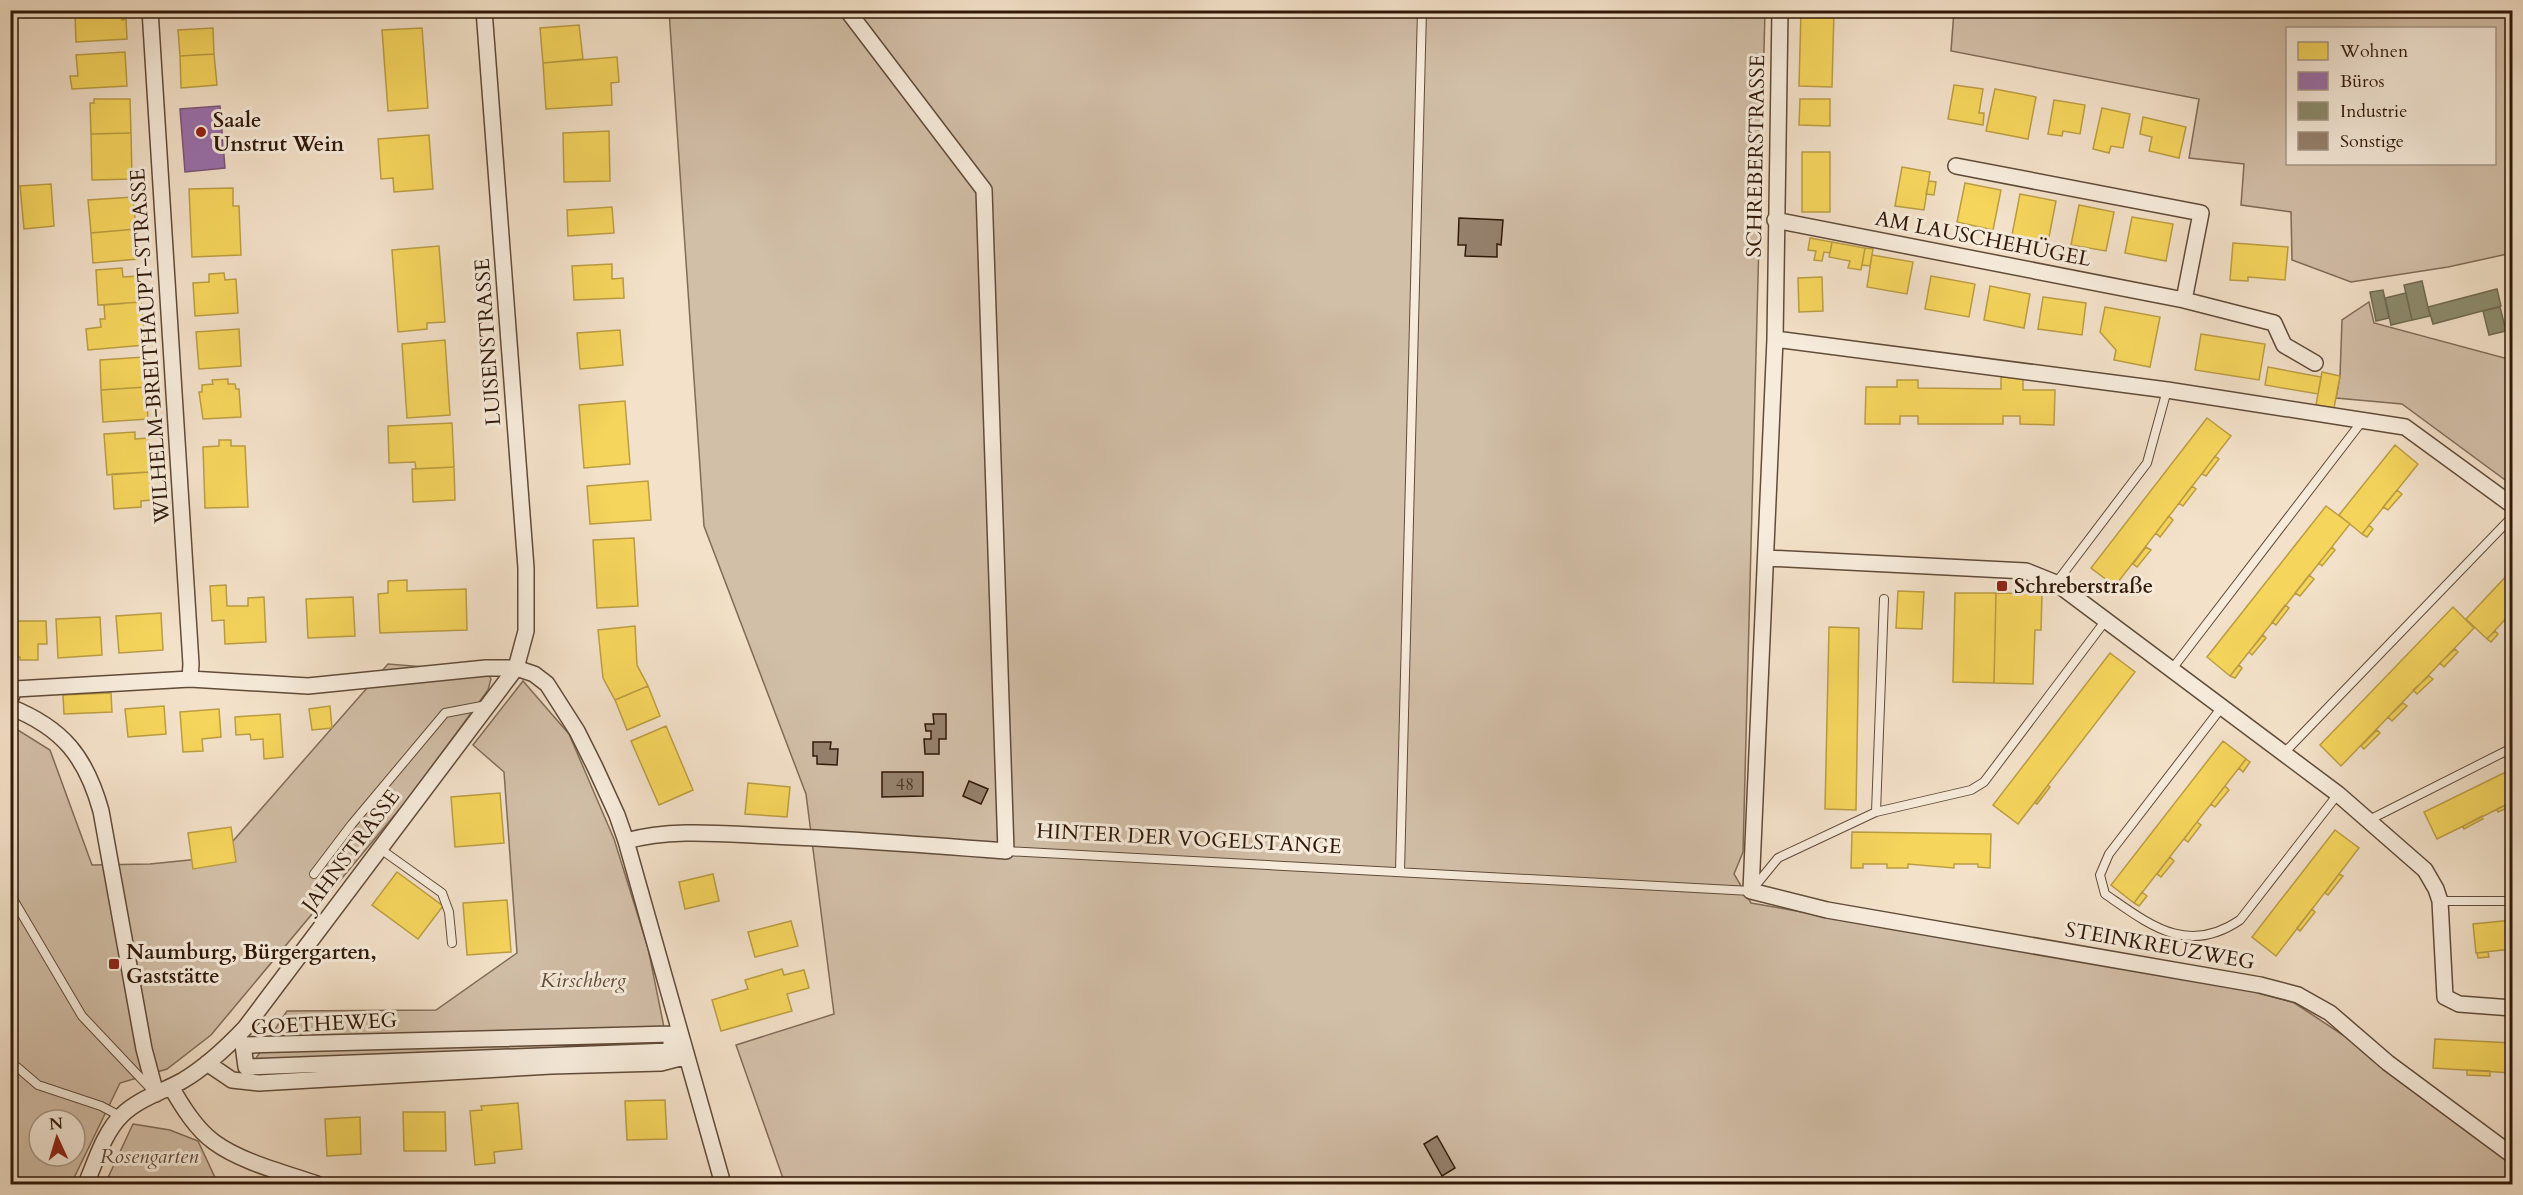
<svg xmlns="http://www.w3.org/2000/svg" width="2523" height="1195" viewBox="0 0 2523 1195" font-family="Cardo,serif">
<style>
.green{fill:#d2bfa8;stroke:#816c58;stroke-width:1.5;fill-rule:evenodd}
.homes{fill:#f6d55c;stroke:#bb9d43;stroke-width:1.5}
.offices{fill:#9970ab;stroke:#7a567a;stroke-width:1.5}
.industry{fill:#8c8c6e;stroke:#706a50;stroke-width:1.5}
.building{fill:#95816d;stroke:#301909;stroke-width:1.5}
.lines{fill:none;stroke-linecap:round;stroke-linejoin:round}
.lane-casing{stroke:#614b39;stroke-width:10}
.street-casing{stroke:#614b39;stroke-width:18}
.lane{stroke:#f7ecdc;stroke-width:8}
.street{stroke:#f7ecdc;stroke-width:15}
.poi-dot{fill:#8f2418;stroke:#f7ecdc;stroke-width:2}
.labels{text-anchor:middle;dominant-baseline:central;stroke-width:6;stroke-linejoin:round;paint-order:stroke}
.number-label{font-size:18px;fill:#493322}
.poi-label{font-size:21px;font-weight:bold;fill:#301909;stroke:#f7ecdc;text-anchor:start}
.street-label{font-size:21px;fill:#301909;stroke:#f7ecdc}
.park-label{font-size:21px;font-style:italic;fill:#614b39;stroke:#f7ecdc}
</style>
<rect width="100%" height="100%" fill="#f3e1c9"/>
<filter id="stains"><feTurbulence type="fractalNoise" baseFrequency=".00333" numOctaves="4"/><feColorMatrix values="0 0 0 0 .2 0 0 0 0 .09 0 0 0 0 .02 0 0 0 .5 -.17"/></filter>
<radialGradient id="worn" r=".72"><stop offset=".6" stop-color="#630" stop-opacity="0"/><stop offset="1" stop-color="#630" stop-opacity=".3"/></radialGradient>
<path class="green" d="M669 11H1765L1743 852 1734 874 1751 903 2247 990 2293 1002 2355 1043 2512 1163V1184H785L736 1045 834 1014 806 794 704 526Z
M1954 11H2512V253L2448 267 2351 282 2292 260 2291 212 2241 205 2244 164 2189 158 2199 99 1951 51ZM2288 28H2494V164H2288Z
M2369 302 2374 323 2512 360V485L2402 404 2336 398 2340 376 2342 320Z
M388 664 487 672 491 679 488 690 408 799 211 1035 167 1069 120 1083 71 1184H11L10 725 50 750 92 865 150 864 219 857ZM39 1120H75V1156H39Z
M523 681 569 734 614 839 648 948 668 1047 251 1066 287 1011 436 1010 517 953 504 772 473 745Z
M133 1124 170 1130 198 1141 218 1184H105Z"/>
<path class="homes" d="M84 10H121L122 20 126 19 127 39 76 42 75 15 84 14Z
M384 10H422V13L384 15Z
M1801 10 1834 11 1832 87 1799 86Z
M10 19 15 20 17 52H10Z
M579 25 583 59 543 63 540 28Z
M213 28 214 54 180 56 178 30Z
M422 28 428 108 388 111 382 30Z
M125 52 127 86 72 89 70 76H78L76 55Z
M214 54 217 85 181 88 180 56Z
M617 57 619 82 611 83 612 105 546 109 543 63Z
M1954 85 1983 89 1979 113H1984L1983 125 1948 119Z
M1995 89 2036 97 2028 139 1986 131Z
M94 99H130L131 133 91 134 90 103H94Z
M1800 99H1830V126L1799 125Z
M2054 100 2085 105 2080 134 2063 131 2062 136 2048 134Z
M2102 108 2130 114 2123 148 2111 146 2109 153 2093 149Z
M2143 117 2186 127 2179 158 2149 151 2152 137 2140 134Z
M609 131 610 181 564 182 563 133Z
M131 133 132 179 92 180 91 134Z
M429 135 433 189 394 192 393 178 381 179 378 139Z
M1802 152H1830V212H1802Z
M1902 167 1930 172 1924 210 1895 206Z
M1929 181 1936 182 1934 195 1926 194Z
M1965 183 2001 190 1993 230 1957 222Z
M51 184 54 226 24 229 20 186Z
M233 188V206H239L241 255 192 257 189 189Z
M2020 194 2056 201 2048 242 2012 235Z
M133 197 136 229 91 233 88 200Z
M2079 205 2114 212 2106 251 2071 245Z
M612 207 614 233 568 236 567 210Z
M2132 217 2173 224 2166 261 2125 253Z
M136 229 138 259 93 263 91 233Z
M1810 238 1832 242 1830 253 1824 252 1822 261 1814 260 1816 251 1808 250Z
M1832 242 1865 248 1861 270 1848 268 1850 261 1829 257Z
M2233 243 2288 247 2285 280 2248 277V281L2230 280Z
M439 246 445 322 427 323V329L398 332 392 250Z
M1865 248 1873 249 1870 266 1862 265Z
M1872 255 1913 262 1907 294 1867 287Z
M612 264V279L623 278 624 298 574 300 572 266Z
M122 268 123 277 139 276 141 302 98 305 96 270Z
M224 273 225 280 236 279 238 313 195 316 193 283 209 282V274Z
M1931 276 1975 284 1969 317 1925 309Z
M1822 277 1823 311 1799 312 1798 278Z
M1990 286 2030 294 2024 328 1984 320Z
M2043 297 2086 303 2082 335 2038 329Z
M141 302 145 345 88 350 86 329 101 327 100 319H105L104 305Z
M2105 307 2160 317 2150 367 2114 360 2116 350 2100 332Z
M239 329 241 366 199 369 196 332Z
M620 330 623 365 580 369 577 333Z
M2201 334 2265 344 2259 380 2195 370Z
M445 340 450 415 407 418 402 344Z
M144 357 146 387 101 390 100 360Z
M2268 367 2321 377 2318 394 2265 385Z
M2322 372 2340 376 2334 408 2316 405Z
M2001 377 2023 378V390H2055L2054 425 2020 424V416H2003V424H1918V416H1900V424H1865L1866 387H1897V380H1918V388L2001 389Z
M228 379V384H235L236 389H239L241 417 203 419 199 392H202V385L213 384 212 380Z
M146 387 148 419 103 422 101 390Z
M625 401 630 464 584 468 579 405Z
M2207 418 2231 436 2115 586 2091 568Z
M452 423 454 467 416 469 415 462 389 463 388 426Z
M135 432V439L148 438 150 472 107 475 104 434Z
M219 440H231V446H245L248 507 205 508 203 447 219 446Z
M2395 445 2418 464 2362 534 2339 515Z
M2215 456 2219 459 2206 476 2202 474Z
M454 467 455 500 413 502 412 469Z
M150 472 152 500 141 501V507L114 509 112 474Z
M648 481 651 520 590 524 587 486Z
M2192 486 2196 489 2183 506 2179 503Z
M2397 490 2402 494 2388 510 2383 507Z
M2326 506 2350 524 2230 676 2207 657Z
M2169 516 2173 520 2160 537 2156 533Z
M2369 525 2373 529 2367 537 2362 534Z
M634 538 638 606 597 608 593 540Z
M2146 547 2151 550 2137 567 2133 564Z
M2332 547 2335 550 2322 566 2319 563Z
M2512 570V612L2487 639 2466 619Z
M2309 575 2314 579 2300 596 2295 593Z
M407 580V591L466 589 467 630 380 633 378 594 388 593V581Z
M226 585 227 606H248V598L264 597 266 642 225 644 224 620 212 621 210 586Z
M1898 591 1924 592 1922 629 1896 628Z
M1955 593H1996L1994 683 1953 682Z
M1996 593 2042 594 2041 630H2035L2033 684 1994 683Z
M353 597 355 636 308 638 306 599Z
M2285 605 2289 608 2276 625 2272 622Z
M2453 607 2474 628 2341 766 2320 745Z
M161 613 163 650 119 653 116 616Z
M100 617 102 655 58 658 56 619Z
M10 621H46L47 644H38V660H20V657H10Z
M635 626 637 665 648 686 615 700 603 678 598 630Z
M1829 627 1859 628 1856 810 1825 809Z
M2495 631 2498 634 2491 642 2487 639Z
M2263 635 2266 638 2252 655 2249 652Z
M2455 649 2458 652 2444 667 2440 663Z
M2110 653 2135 672 2018 824 1993 805Z
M2239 665 2242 668 2235 678 2230 676Z
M2429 676 2433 679 2417 694 2413 690Z
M648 686 660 716 627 730 615 700Z
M111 693 112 712 64 714 63 695Z
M2403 703 2407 706 2392 721 2388 717Z
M164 706 166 734 128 737 125 709Z
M330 706 332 728 312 730 309 709Z
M219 709 221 737 202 739 203 751 183 752 180 712Z
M280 714 283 757 264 759 263 739 251 740 250 734 236 735 235 717Z
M666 726 693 790 659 805 631 741Z
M2377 730 2380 733 2364 749 2361 746Z
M2223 741 2246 759 2134 903 2111 885Z
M2246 759 2250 762 2243 772 2239 768Z
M2512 769V802L2437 839 2424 812Z
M748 783 790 787 787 817 745 814Z
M2048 785 2050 787 2037 804 2035 803Z
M2225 786 2229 790 2215 807 2211 804Z
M500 793 504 843 455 847 451 797Z
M2512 802V806L2498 812 2497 809Z
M2482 816 2483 819 2464 829 2463 826Z
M2197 822 2201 825 2188 842 2184 839Z
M231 827 236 862 193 869 188 833Z
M2335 830 2359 848 2276 956 2252 937Z
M1852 832 1991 834 1990 868 1978 867V864H1954V868L1908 864V868H1887V864H1863V868H1851Z
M2170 857 2174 861 2161 877 2157 874Z
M397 872 443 906 418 939 372 905Z
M713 874 719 901 685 909 679 882Z
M2339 874 2343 876 2328 895 2325 893Z
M2142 892 2147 896 2139 906 2134 903Z
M507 900 511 952 467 955 463 903Z
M2312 909 2315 912 2300 931 2297 928Z
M2512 920V949L2476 953 2473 924Z
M791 921 798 946 755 957 748 932Z
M2488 952 2489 957 2478 958 2477 953Z
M782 969 784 975 804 970 809 988 787 994 792 1011 721 1031 712 1000 748 989 745 980Z
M2435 1039 2512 1043V1073L2433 1068Z
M2467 1070 2490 1071V1076L2467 1075Z
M665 1100 667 1139 627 1140 625 1101Z
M518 1103 522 1149 494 1152 495 1163 475 1165 470 1111 482 1110 481 1106Z
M403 1112H445L446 1151H404Z
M360 1117 361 1154 327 1156 325 1119Z"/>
<path class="offices" d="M220 106 225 168 185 172 180 109Z"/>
<path class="industry" d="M2422 281 2430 316 2412 320 2404 285Z
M2497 289 2501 306 2433 324 2428 307Z
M2383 290 2389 318 2376 321 2370 292Z
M2406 293 2412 320 2391 325 2385 298Z
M2500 307 2506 331 2489 335 2483 311Z"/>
<path class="building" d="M1459 218 1503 220 1501 245 1497 244V257L1465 256 1466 245H1458Z
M933 714H946V739H939V754H925L924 739H931V731H926L925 724H934Z
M813 742H831L830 749H838L837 765 817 764V756H813Z
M882 772H923V796L882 797Z
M969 781 988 789 981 804 963 796Z
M1437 1136 1455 1168 1442 1176 1424 1144Z"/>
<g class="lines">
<g class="lane-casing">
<path id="lane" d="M2056 583 2147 463 2167 390
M2172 669 2363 420
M2222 707 2109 854 2100 875 2105 894C2150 925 2187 956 2240 920L2338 794
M2284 753 2512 517
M1876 812 1884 599
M2367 821 2512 748
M379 848 442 893 449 912 452 943
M1006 851 1751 891 1778 858 1876 812 1971 790 1984 782 2106 620
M1400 871 1422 10
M314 874 352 824 445 713 487 705
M10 894 82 1016 151 1089
M2440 901H2512
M17 1067 38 1085 101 1106 120 1116"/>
</g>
<g class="street-casing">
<path id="street" d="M150 10 191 664 190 679
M1780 10 1775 339 1751 891 1827 910 2260 985 2298 995 2330 1013 2388 1063 2512 1155
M1956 166 2201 213 2184 300
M1775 220 2184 300 2274 323 2284 345 2315 363
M1775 339 2167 390 2405 427 2512 505
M1766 558 2026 571 2056 583 2338 794 2425 870 2436 889 2440 901 2445 997 2459 1004 2512 1008
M10 699 15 689 190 679 308 686 486 668H516L534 674 547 684 577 731 595 767 617 815 626 841 723 1184
M10 707C63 728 86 757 101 811L144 1049 156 1094
M626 841C672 828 724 834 772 836 850 839 928 845 1006 851L984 190 847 10
M671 1034V1051L246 1067 243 1045Z
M207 1063 232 1080 259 1083 551 1066 661 1063 684 1057
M171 1087C182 1106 196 1129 214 1142 241 1162 285 1173 317 1184
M86 1184C95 1163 104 1132 122 1115 138 1099 162 1092 182 1081 206 1067 226 1048 245 1028L516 668 526 631V568L484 10"/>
</g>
<use href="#lane" class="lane"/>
<use href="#street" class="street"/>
</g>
<g class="poi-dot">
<circle cx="201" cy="132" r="6"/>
<rect x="1996" y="580" width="12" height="12" rx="3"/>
<rect x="108" y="958" width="12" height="12" rx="3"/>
</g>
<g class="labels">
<g class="number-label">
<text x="905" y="784">48</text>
</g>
<g class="poi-label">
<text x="213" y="120">Saale<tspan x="213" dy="24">Unstrut Wein</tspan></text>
<text x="2014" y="586">Schreberstraße</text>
<text x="126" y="952">Naumburg, Bürgergarten,<tspan x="126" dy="24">Gaststätte</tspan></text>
</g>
<g class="street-label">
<text transform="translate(1756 156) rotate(-89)">SCHREBERSTRASSE</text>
<text transform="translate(1983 239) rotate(11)">AM LAUSCHEHÜGEL</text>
<text transform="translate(488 342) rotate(-94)">LUISENSTRASSE</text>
<text transform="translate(150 346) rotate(-94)">WILHELM-BREITHAUPT-STRASSE</text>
<text transform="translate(1189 839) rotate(3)">HINTER DER VOGELSTANGE</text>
<text transform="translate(351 851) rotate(-53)">JAHNSTRASSE</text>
<text transform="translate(2160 946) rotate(10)">STEINKREUZWEG</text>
<text transform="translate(324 1024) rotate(-3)">GOETHEWEG</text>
</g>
<g class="park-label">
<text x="583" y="980">Kirschberg</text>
<text x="149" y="1156">Rosengarten</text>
</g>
</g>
<rect width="2523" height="1195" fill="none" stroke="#f3e1c9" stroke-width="36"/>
<rect x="12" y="12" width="2499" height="1171" fill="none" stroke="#301909" stroke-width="3"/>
<rect x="18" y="18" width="2487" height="1159" fill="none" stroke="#301909" stroke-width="1.5"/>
<rect x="2286" y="27" width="210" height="138" fill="#f7ecdc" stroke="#a79888" stroke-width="1.5"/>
<rect x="2298" y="42" width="30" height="18" fill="#f6d55c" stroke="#a79888" stroke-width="1.5"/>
<text x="2340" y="57" font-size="18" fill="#301909">Wohnen</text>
<rect x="2298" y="72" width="30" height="18" fill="#9970ab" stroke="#a79888" stroke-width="1.5"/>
<text x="2340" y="87" font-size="18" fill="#301909">Büros</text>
<rect x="2298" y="102" width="30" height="18" fill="#8c8c6e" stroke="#a79888" stroke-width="1.5"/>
<text x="2340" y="117" font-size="18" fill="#301909">Industrie</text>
<rect x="2298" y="132" width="30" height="18" fill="#95816d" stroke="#a79888" stroke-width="1.5"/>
<text x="2340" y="147" font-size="18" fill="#301909">Sonstige</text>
<g transform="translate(57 1138) rotate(356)"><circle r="28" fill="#f7ecdc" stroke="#a79888" stroke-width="1.5"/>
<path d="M0-4.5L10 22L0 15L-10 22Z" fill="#8f2418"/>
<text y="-9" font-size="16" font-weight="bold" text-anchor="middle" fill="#301909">N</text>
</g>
<rect width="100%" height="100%" filter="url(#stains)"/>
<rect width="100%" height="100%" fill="url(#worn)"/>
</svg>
